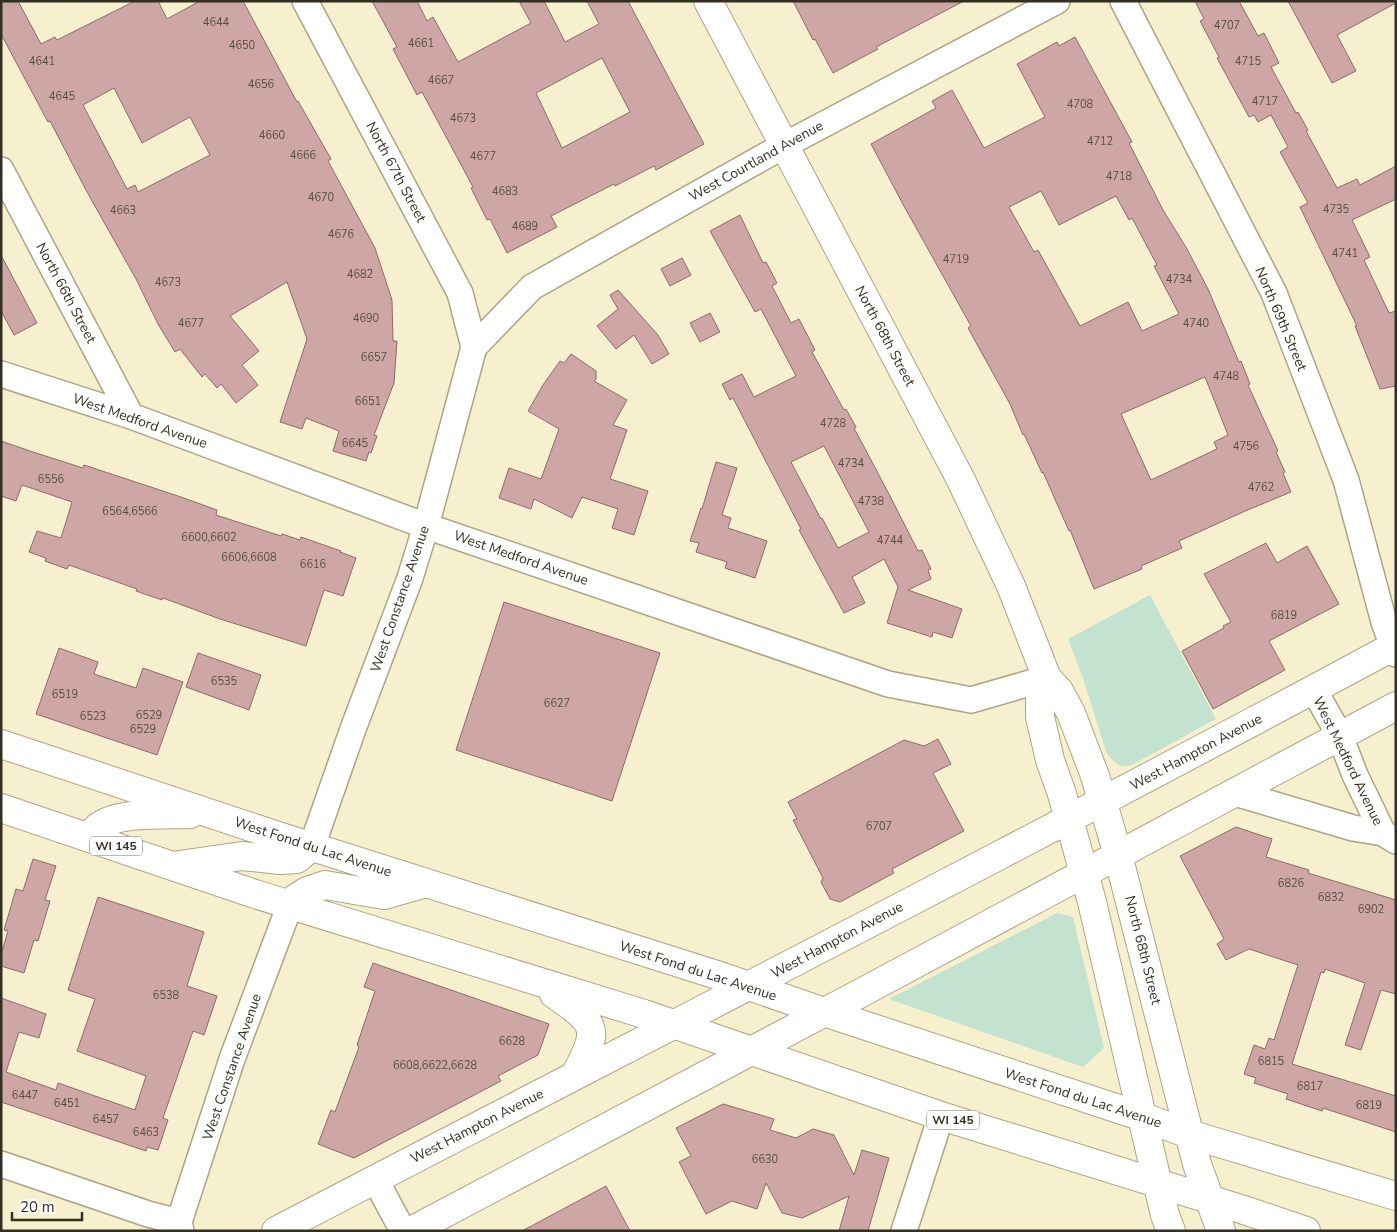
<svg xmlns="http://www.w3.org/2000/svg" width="1397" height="1232" viewBox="0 0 1397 1232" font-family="'Nunito Sans',sans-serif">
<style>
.green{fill:#c3e2cf}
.building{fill:#cda6a5;stroke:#8e6b6a;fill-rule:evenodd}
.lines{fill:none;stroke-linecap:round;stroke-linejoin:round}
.street-casing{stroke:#aca585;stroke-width:28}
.secondary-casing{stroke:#aca585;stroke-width:30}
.primary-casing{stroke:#aca585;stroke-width:30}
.street{stroke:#fff;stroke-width:25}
.secondary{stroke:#fff;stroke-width:28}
.primary{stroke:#fff;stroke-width:28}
.labels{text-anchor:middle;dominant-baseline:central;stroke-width:4.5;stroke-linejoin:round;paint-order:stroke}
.number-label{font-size:11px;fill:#5a4e44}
.shield{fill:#fff;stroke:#706e65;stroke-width:1}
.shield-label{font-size:12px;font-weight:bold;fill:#333023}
.street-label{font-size:14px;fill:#333023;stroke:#fff}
</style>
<rect width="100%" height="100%" fill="#f7f0ce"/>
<path class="green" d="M1150 595 1216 719 1132 765C1118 768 1113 763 1106 751L1082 675 1068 639Z
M1057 913 1073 917 1104 1048 1083 1067 889 999Z"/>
<path class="building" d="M1 1H18L41 44 55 37 57 40 135 1H158L167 19 200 1H243L297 102 298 101 331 159 328 161 375 248 392 300 393 341H397L394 383 374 435 377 436 371 453 369 452 366 461 333 451 339 431 306 418 302 429 280 422 307 339 287 282 230 316 259 351 242 365 258 385 236 403 221 384 217 388 205 374 202 377 180 349 175 352 158 324 136 279 87 192 50 121 48 122 1 34ZM114 88 142 143 190 117 210 155 138 192 135 185 127 189 83 105Z
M372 1H417L427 21 433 17 458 62 531 23 519 1H544L565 42 599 24 587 1H628L704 144 656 170 654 166 615 186 614 184 551 216 557 227 507 253 490 219 487 220 471 188 473 187 422 92 417 95 393 49 397 47ZM602 58 630 112 562 148 536 93Z
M793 1H964L876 47 878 49 833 73 815 39 813 40Z
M1195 1H1239L1258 36 1264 33 1279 63 1271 67 1296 113 1298 112 1308 130 1306 131 1337 188 1357 179 1360 185 1396 166V199L1352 220 1370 257 1364 260 1389 313 1396 311V386L1380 389 1355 326H1357L1300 207 1308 203 1280 152 1288 147 1271 115 1258 122 1254 115 1249 117 1217 58 1219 57 1200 21 1204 19Z
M1288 1H1396V3L1337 35 1356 71 1332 83Z
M1075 37 1132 142 1129 143 1163 210 1187 249 1208 289 1239 362 1241 361 1250 384 1248 385 1278 451 1276 452 1285 472 1283 473 1291 492 1243 512 1179 541 1182 548 1141 566 1142 569 1094 589 1070 530 1069 531 1043 472 1042 473 1024 434 1023 435 1010 404 968 328 971 326 905 208 871 144 936 108 932 101 952 90 984 148 1045 117 1017 64 1057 42 1059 46ZM1041 191 1059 225 1116 196 1129 220 1132 218 1157 265 1154 266 1179 314 1142 331 1128 302 1080 326 1038 250 1034 252 1009 207ZM1205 377 1228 435 1214 442 1217 449 1151 480 1121 414Z
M740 215 763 263 766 262 777 283 772 286 791 323 799 319 815 350 812 352 844 410 846 409 856 427 854 428 890 496 918 551 922 550 931 569 928 570 931 579 908 590 962 609 952 638 933 632 932 637 887 623 898 587 884 559 852 577 865 603 844 613 799 530 801 529 733 398 730 400 722 384 742 374 754 397 796 376 761 309 755 312 710 231ZM824 446 869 532 838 548 822 518 821 519 791 462Z
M1 255 37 323 14 335 1 311Z
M682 258 691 275 670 286 661 269Z
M618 290 658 335 669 354 652 364 634 335 616 349 597 326 618 309 610 295Z
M710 313 720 332 700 342 690 323Z
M571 354 596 371V379L594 381 627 400 613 425 627 430 610 479 648 491 634 535 612 528 618 509 582 497 572 518 534 499 531 509 499 498 509 468 541 479 559 429 528 411 543 385 560 361 564 363Z
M1 441 33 452 83 468 84 465 178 496 217 510 216 515 281 536 282 534 300 540 301 537 341 551 340 552 356 558 343 596 324 590 306 646 220 619 163 598 162 600 136 591 137 589 69 565 67 569 45 561 46 558 29 552 37 531 61 538 72 502 22 485 16 501 1 496Z
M716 462 737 468 722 515 731 518 728 528 767 541 755 578 725 568 727 562 696 552 699 543 690 541 701 508 702 509Z
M1266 543 1277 563 1307 546 1339 604 1269 641 1285 670 1213 709 1182 651 1224 628 1223 626 1231 622 1204 574Z
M504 602 660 653 612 801 456 750Z
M59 648 98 662 94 674 136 688 143 668 183 682 157 755 36 714Z
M198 653 261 675 249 710 186 687Z
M938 739 951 764 933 773 964 831 892 869 894 873 840 902 830 899 821 882 823 878 793 820 797 819 788 802 904 740 924 746Z
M1236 827 1272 839 1266 857 1309 870 1308 873 1396 900V994L1381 990 1361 1050 1345 1045 1365 983 1325 969 1324 973 1321 972 1292 1064 1396 1096V1132L1323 1108 1322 1111 1286 1099 1288 1094 1254 1083 1256 1078 1244 1074 1254 1045 1265 1049 1269 1038 1274 1040 1298 965 1249 949 1226 960 1217 944 1224 939 1180 856Z
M33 859 56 866 45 900 50 901 38 941 34 940 24 973 1 966V955L8 931 4 930 16 889 23 891Z
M98 897 204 932 187 986 217 996 204 1035 193 1031 163 1118 168 1120 158 1150 147 1147 146 1151 1 1102V998L46 1014 39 1038 19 1032 6 1072 56 1090 58 1083 135 1110 146 1076 77 1051 95 999 68 990Z
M373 963 549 1024 538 1055 498 1076 501 1081 354 1158 318 1144 331 1110 335 1112 359 1047 357 1045 375 991 364 987Z
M723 1104 774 1119 770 1130 796 1138 813 1129 834 1135 854 1175 862 1150 889 1158 868 1231H839L849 1196 802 1218 782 1213 766 1183 757 1209 732 1201 706 1214 679 1162 691 1156 676 1128Z
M606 1186 630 1231H522Z"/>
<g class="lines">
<g class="street-casing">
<path id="street" d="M305 1 460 293 474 347
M1123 1 1274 293 1346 480 1384 622 1396 654
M1 170 131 416
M1 374 131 416 426 526 888 684 971 700 1047 678
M1314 690 1340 736 1355 775 1383 833
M1235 793 1353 828 1383 833 1396 841
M312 846 353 729 410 578 426 526 474 347 532 287 783 146 1057 1
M1 1164 148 1214 179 1222
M375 1179 403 1231
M181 1231 179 1222 232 1059 290 905
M904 1231 941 1116"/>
</g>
<g class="secondary-casing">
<path id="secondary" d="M708 1 961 480 1011 586 1047 678 1059 691 1071 713 1095 776 1118 855 1197 1164 1221 1231
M1047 678 1040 699V717L1050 760 1062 794 1092 902 1165 1215 1171 1231
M276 1231C650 1036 1025 845 1396 645
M411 1231 859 994 1396 706"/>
</g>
<g class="primary-casing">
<path id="primary" d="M1 744 278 836 717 975 824 1012 1143 1117 1189 1134 1396 1196
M1 808 255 894 644 1014 941 1116 1244 1210 1306 1231
M91 838C93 835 94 830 97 828 117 811 165 815 190 814
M179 865 242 856 280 860 297 859 312 846
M290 905 296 898 307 891 325 885 384 895 426 883
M554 994C597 1024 601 1028 575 1075"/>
</g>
<use href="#street" class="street"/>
<use href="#secondary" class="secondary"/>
<use href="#primary" class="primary"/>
</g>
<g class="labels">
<g class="number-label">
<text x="216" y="22">4644</text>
<text x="1227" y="25">4707</text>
<text x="421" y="43">4661</text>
<text x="242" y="45">4650</text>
<text x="42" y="61">4641</text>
<text x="1248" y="61">4715</text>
<text x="441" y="80">4667</text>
<text x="261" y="84">4656</text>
<text x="62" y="96">4645</text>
<text x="1265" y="101">4717</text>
<text x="1080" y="104">4708</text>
<text x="463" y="118">4673</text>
<text x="272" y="135">4660</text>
<text x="1100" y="141">4712</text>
<text x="303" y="155">4666</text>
<text x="483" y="156">4677</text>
<text x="1119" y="176">4718</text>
<text x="505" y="191">4683</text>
<text x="321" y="197">4670</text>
<text x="1336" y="209">4735</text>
<text x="123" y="210">4663</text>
<text x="525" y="226">4689</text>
<text x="341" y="234">4676</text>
<text x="1345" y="253">4741</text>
<text x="956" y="259">4719</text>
<text x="360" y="274">4682</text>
<text x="1179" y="279">4734</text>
<text x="168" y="282">4673</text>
<text x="366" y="318">4690</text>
<text x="191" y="323">4677</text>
<text x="1196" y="323">4740</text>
<text x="374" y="357">6657</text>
<text x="1226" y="376">4748</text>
<text x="368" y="401">6651</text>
<text x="833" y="423">4728</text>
<text x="355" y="443">6645</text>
<text x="1246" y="446">4756</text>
<text x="851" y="463">4734</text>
<text x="51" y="479">6556</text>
<text x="1261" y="487">4762</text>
<text x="871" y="501">4738</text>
<text x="130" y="511">6564,6566</text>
<text x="209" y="537">6600,6602</text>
<text x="890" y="540">4744</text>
<text x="249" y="557">6606,6608</text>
<text x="313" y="564">6616</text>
<text x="1284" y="615">6819</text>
<text x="224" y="681">6535</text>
<text x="65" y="694">6519</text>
<text x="557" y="703">6627</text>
<text x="149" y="715">6529</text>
<text x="93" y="716">6523</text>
<text x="143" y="729">6529</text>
<text x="879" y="826">6707</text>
<text x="1291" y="883">6826</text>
<text x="1331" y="897">6832</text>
<text x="1371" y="909">6902</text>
<text x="166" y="995">6538</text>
<text x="512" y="1041">6628</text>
<text x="1271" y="1061">6815</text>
<text x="435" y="1065">6608,6622,6628</text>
<text x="1310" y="1086">6817</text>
<text x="25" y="1095">6447</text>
<text x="67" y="1103">6451</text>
<text x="1369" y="1105">6819</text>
<text x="106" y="1119">6457</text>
<text x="146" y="1132">6463</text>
<text x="765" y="1159">6630</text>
</g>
<g class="shield">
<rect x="90" y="836.5" width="52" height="19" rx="4"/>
<rect x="927" y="1110.5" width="52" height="19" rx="4"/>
</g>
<g class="shield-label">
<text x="116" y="846">WI 145</text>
<text x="953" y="1120">WI 145</text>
</g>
<g class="street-label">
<text transform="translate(756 161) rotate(-29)">West Courtland Avenue</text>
<text transform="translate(396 172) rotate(62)">North 67th Street</text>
<text transform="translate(66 293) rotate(62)">North 66th Street</text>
<text transform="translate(1281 319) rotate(67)">North 69th Street</text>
<text transform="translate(885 336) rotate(62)">North 68th Street</text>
<text transform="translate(140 421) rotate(19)">West Medford Avenue</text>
<text transform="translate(521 558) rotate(19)">West Medford Avenue</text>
<text transform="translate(400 599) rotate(-71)">West Constance Avenue</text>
<text transform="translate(1196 752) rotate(-28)">West Hampton Avenue</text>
<text transform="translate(1348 761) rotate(64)">West Medford Avenue</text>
<text transform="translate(313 847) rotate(18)">West Fond du Lac Avenue</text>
<text transform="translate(837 940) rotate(-28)">West Hampton Avenue</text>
<text transform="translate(1143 950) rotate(76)">North 68th Street</text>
<text transform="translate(698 971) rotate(18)">West Fond du Lac Avenue</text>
<text transform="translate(232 1067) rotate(-71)">West Constance Avenue</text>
<text transform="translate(1083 1098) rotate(18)">West Fond du Lac Avenue</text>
<text transform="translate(477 1126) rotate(-27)">West Hampton Avenue</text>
</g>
</g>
<rect width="1397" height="1232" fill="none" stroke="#333023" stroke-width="5"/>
<path d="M12 1212v8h70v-8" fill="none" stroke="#333023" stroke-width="2.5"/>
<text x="20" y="1212" font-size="15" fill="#333023" stroke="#ffffff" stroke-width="4" paint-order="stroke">20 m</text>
</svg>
